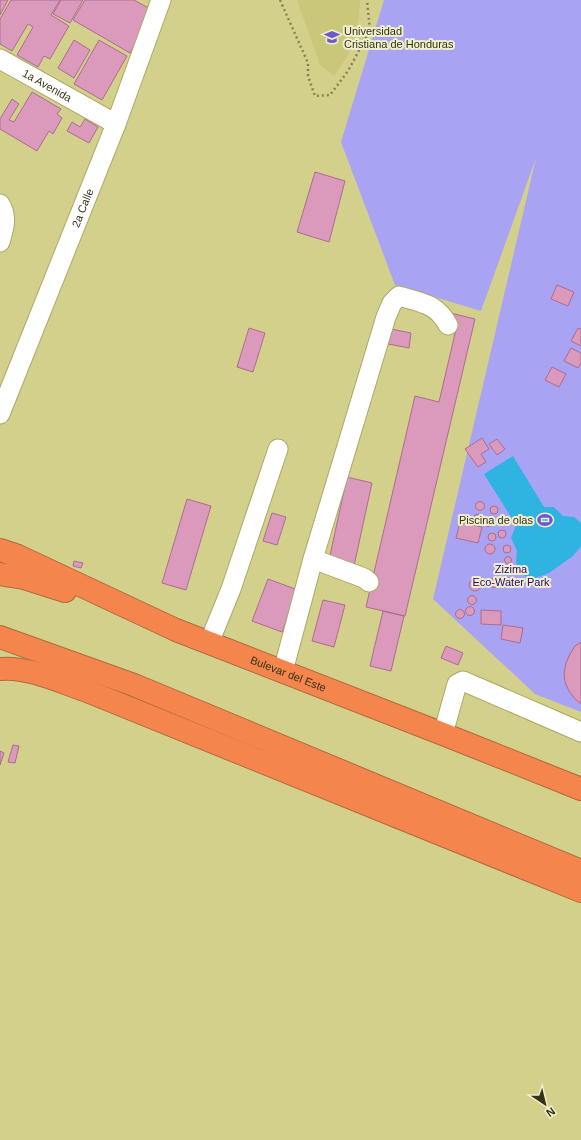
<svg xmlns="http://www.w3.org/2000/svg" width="581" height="1140" viewBox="0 0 581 1140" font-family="Helvetica,sans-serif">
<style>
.built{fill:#cac77a}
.green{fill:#a9a3f4}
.water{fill:#2fb4e2}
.building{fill:#db9abc;stroke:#ab6d8e}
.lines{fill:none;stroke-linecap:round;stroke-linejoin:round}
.minor-casing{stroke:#aca966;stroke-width:21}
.highway-casing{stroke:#b1693a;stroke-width:24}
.path{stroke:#848352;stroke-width:2.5;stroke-dasharray:2 3;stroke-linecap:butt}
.minor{stroke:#fff;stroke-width:19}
.highway{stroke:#f4864d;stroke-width:22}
.labels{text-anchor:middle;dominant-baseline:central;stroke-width:4;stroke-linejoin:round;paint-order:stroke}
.poi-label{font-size:11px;fill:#343317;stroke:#efefcd;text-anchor:start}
.street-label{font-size:11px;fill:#343317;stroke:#efefcd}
.park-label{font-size:11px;fill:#2c0872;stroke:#efefcd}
</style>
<rect width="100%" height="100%" fill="#d2d08b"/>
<path class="built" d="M297 0H360L359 19 348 55 334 76 320 65Z"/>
<path class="green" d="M384 0H581V712L535 694 433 599 536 158 481 311 395 285 341 142Z"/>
<path class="water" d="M513 456 544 507H554L563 516 574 517 581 523V546L573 556 549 573 530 580 520 573 516 562 517 551 511 538 516 525 484 474Z"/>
<path class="building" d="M0 0H8L0 15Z
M11 0H60L51 15 69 26 50 59 44 56 38 67 17 55 33 27 28 24 12 51 0 44V19Z
M61 0H83L70 23 53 14Z
M85 0H134L154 11 130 53 73 20Z
M74 40 90 50 74 78 58 68Z
M99 40 127 56 102 100 74 84Z
M32 92 61 109 57 114 62 118 53 134 49 131 37 151 0 129V119L12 99 19 104 9 120 14 122Z
M85 119 98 127 89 143 67 131 72 122 80 127Z
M315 172 345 181 329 242 297 232Z
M557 285 574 292 568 306 551 299Z
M451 313 475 319 405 616 366 607 415 396 439 402 457 325Z
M249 328 265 333 253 372 237 367Z
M578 328 581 329V346L571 341Z
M391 329 411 333 409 348 388 344Z
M571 348 581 353V363L578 368 564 361Z
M552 367 566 374 559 387 545 380Z
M482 438 489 449 481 454 486 462 478 467 465 449Z
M497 439 505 449 497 455 489 444Z
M347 477 372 483 354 566 329 560Z
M187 499 211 506 186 590 162 583Z
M475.5 506a4.5 4.5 0 1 1 9 0a4.5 4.5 0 1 1-9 0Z
M490 510a4 4 0 1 1 8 0a4 4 0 1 1-8 0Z
M272 513 286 517 277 545 263 541Z
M474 518a4 4 0 1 1 8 0a4 4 0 1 1-8 0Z
M499 521a4 4 0 1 1 8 0a4 4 0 1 1-8 0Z
M484.5 523a3.5 3.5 0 1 1 7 0a3.5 3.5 0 1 1-7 0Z
M460 522 482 527 478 543 456 538Z
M498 534a4 4 0 1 1 8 0a4 4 0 1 1-8 0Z
M488 537a4 4 0 1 1 8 0a4 4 0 1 1-8 0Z
M485 549a5 5 0 1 1 10 0a5 5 0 1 1-10 0Z
M503 549a4 4 0 1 1 8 0a4 4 0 1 1-8 0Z
M504.5 560a3.5 3.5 0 1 1 7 0a3.5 3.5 0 1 1-7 0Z
M74 561 83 563 81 568 73 566Z
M489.5 583a4.5 4.5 0 1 1 9 0a4.5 4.5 0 1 1-9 0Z
M268 579 298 590 282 632 252 621Z
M469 585a6 6 0 1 1 12 0a6 6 0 1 1-12 0Z
M467.5 600a4.5 4.5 0 1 1 9 0a4.5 4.5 0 1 1-9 0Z
M323 600 345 605 334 647 312 641Z
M465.5 611a4.5 4.5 0 1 1 9 0a4.5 4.5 0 1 1-9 0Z
M455.5 614a4.5 4.5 0 1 1 9 0a4.5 4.5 0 1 1-9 0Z
M481 610 501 611V625L481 624Z
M383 611 404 616 391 671 370 666Z
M503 625 523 628 520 643 501 639Z
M581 642V704L575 699 569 691 565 682 564 673 566 663 570 654 575 646Z
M446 646 463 653 458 665 441 658Z
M13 745 19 746 15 763 8 762Z
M0 751 4 753 0 765Z"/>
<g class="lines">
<g class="minor-casing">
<g id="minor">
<path id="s1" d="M0 59 116 124"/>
<path d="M0 204C8 217 4 228 0 242"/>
<path id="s2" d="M0 414 116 124 161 0"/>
<path d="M313 559 364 578 369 582"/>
<path d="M209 643 231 589 278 449"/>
<path d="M283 671 313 559 386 317 392 303 399 296C422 303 436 303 448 325"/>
<path d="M443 734 457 684 463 681 581 732"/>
</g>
</g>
<g class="highway-casing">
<g id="highway">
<path id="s3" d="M0 550 18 556 176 630 443 734 581 789"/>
<path d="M0 574 24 578 65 591"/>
<path d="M0 637 134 685 581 871"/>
<path d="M0 669C27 666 61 682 87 691L581 891"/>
</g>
</g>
<path class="path" d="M280 0 308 63V76L315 96 330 95 348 71 370 30 367 0"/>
<use href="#minor" class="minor"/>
<use href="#highway" class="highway"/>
</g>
<defs>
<g id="school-bare" transform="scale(1.2)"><path d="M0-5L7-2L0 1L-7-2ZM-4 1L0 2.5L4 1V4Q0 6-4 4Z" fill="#6c58d1" stroke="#efefcd" stroke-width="2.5" paint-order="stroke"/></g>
<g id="stadium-bare" transform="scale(1.2)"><path d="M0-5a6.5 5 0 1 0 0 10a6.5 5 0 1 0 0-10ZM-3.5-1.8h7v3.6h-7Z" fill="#6c58d1" stroke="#efefcd" stroke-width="2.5" paint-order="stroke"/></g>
</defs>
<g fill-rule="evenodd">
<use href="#school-bare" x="332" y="37"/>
<use href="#stadium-bare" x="545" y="520"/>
</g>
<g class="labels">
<g class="poi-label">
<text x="344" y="31">Universidad<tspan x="344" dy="13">Cristiana de Honduras</tspan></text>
<text x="533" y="520" text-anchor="end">Piscina de olas</text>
</g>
<g class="street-label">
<text stroke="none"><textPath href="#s1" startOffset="54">1a Avenida</textPath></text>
<text stroke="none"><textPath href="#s2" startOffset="222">2a Calle</textPath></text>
<text stroke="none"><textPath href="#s3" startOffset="314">Bulevar del Este</textPath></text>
</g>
<g class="park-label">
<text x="511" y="569">Zizima<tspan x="511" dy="13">Eco-Water Park</tspan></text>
</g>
</g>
<g transform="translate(545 1104) rotate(145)" stroke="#efefcd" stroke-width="3" paint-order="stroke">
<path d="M0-3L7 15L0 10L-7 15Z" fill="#343317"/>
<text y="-6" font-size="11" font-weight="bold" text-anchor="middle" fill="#343317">N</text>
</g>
</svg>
